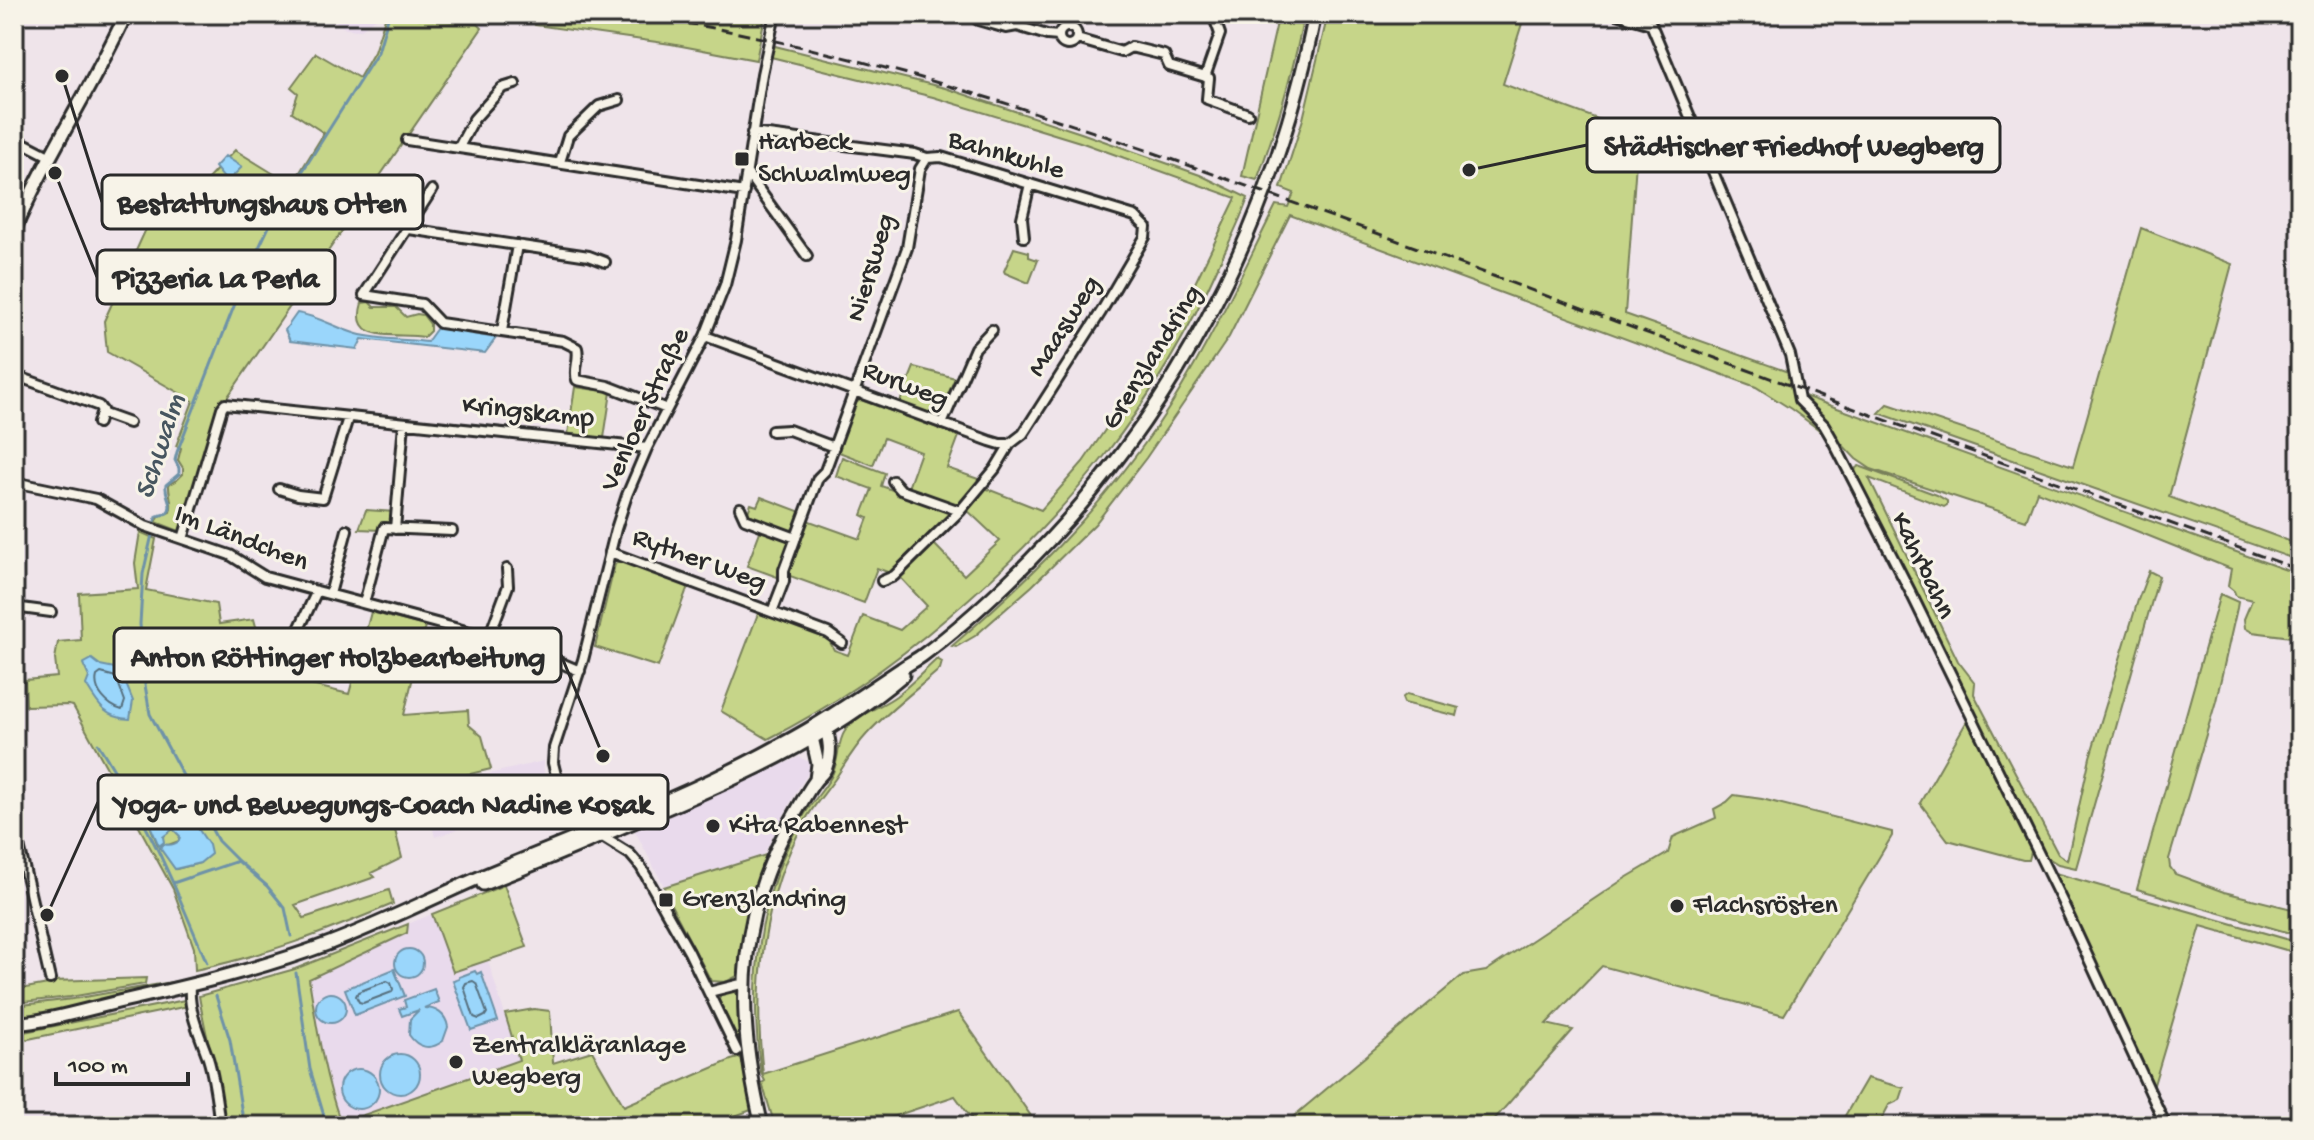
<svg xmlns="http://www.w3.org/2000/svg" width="2314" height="1140" viewBox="0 0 2314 1140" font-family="'Gochi Hand',sans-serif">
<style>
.built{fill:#e9daec}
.green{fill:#c6d589;stroke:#78805a;stroke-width:2;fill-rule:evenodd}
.water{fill:#9ad6fb;stroke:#6e92a8;stroke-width:2}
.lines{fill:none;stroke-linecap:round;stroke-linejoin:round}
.shore{stroke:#576f7e;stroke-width:2}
.stream{stroke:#6e92a8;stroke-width:3}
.street-casing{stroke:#2b2b2b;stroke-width:14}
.secondary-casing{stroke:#2b2b2b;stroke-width:17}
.street{stroke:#f7f3e8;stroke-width:8}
.secondary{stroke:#f7f3e8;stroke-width:11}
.rail{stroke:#2b2b2b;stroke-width:3;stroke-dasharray:12 6;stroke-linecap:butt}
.poi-dot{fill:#2b2b2b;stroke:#f7f3e8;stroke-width:3}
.labels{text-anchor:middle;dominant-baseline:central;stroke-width:6;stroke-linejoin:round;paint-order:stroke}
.poi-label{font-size:28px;fill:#2b2b2b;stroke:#f7f3e8;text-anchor:start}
.street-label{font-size:28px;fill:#2b2b2b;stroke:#f7f3e8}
.water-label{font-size:30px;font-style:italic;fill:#47565f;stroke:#f7f3e8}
.leader{fill:none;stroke:#2b2b2b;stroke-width:3}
.callout-dot{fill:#2b2b2b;stroke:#f7f3e8;stroke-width:3}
.callout{fill:#f7f3e8;stroke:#2b2b2b;stroke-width:3}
.callout-label{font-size:30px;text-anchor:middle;font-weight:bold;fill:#2b2b2b}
</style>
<rect width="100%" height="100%" fill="#efe4ea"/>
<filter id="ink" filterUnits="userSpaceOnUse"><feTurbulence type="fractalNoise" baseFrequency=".0125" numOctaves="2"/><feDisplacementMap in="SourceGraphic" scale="16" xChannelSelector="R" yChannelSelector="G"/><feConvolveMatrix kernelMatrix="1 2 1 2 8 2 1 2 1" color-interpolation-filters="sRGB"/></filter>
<g filter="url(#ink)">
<path class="built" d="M331 14H382L360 30 346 29 338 24Z
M401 14H537L535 25 489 20 485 28 479 21Z
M799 757 809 762 811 769 797 790 763 855 664 886 635 831Z
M543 761 545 781 549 793 481 818 482 821 435 837 423 790Z
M432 914 453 972 488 961 519 1060 342 1126 331 1097 322 1059 309 979 407 933 408 924Z"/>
<path class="green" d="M537 14H729L764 21 756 60 671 44 535 25Z
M1279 14H1304C1294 71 1277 126 1257 180L1242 176Z
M1328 14H1525L1503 84 1638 134 1625 314 1791 373 1793 397 1822 426 1832 443 1818 429 1791 409 1756 387 1290 215 1229 337 1146 458 1095 524 1032 586 975 636 956 647 952 646C1027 581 1098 512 1155 429 1203 359 1238 281 1276 205L1288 207 1294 193 1281 188 1303 119Z
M386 15 478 24 482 28 220 408 182 532 156 522 160 516 170 512C174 503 168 494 169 484L177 480 183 474V468L178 460 181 448 176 446 193 401 107 352 104 321 145 231 176 192 200 216 227 199 207 180 235 150 292 185 324 133 292 112 298 93 291 87 316 53 359 78 374 52Z
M775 46 945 88 1081 133 1200 175 1248 198C1240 221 1229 242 1219 264 1156 406 1066 517 948 617 892 665 833 706 768 739L721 711 759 611 827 636 834 650 848 655 863 616 900 630 927 606 899 576 934 544 964 575 1000 541 967 510 985 488 1041 510 1083 462 1169 337 1236 198 1080 142 933 97 771 57Z
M2141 228 2232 264 2169 497 2300 545V561L1879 413 1888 404 2073 466Z
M1014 248 1029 252V257L1038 260 1029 283 1005 273 1004 271Z
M369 302 374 307H396L406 317 417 314 423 315 430 324V331L424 337C397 332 349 345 362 303Z
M914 367 955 378 941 411C929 418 913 407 900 402Z
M575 387 611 392 604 438 568 434Z
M1804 396 2300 575V638L2252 632 2245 628 2244 619 2252 600 2236 596 2234 591 2228 586 2231 569 2037 491 2026 520 1871 469 1856 459 1837 439 1825 420 1804 403Z
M861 400 959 436 947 468 981 480 959 505 955 506 908 488 921 452 884 438 873 465 836 451 853 404Z
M842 457 885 473 881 486 950 511V516L890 573 877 568 864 603 790 576 788 573 807 520 860 539 868 518 862 515 872 489 836 476Z
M1859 466 1937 495 1947 501V505L1944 507 1869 478 1958 661 1975 683 1974 694 2058 854 2067 860 2090 757 2138 600 2149 571 2159 576 2076 868 2058 864 2045 856 1855 472 1856 468Z
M761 497 801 512 795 528 789 531 747 515 751 504 757 506Z
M366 510 395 512 394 523 383 527 381 530 359 529Z
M761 529 786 538 789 545 778 574 780 578 747 566Z
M140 532 156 539 146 590 216 604 219 624 254 619 269 675 349 694 371 612 425 626 404 715 468 710 469 725 482 736 491 769 386 794 402 858 371 873 375 877 295 905 304 918 389 890 393 904C328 931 264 956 195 970L194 948 173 889 73 706 68 705 26 706 25 680 57 677 55 659 58 642 81 640 79 593 138 589 135 563ZM177 798 188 816 200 863 176 869 160 848 179 841 180 836 173 829 162 837 158 845 149 823 156 803Z
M621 561 688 586 658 667 595 647 615 564Z
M2220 594 2238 602 2237 608 2216 701 2169 859 2170 867 2175 874 2224 892 2300 911V936L2137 889Z
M937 659 942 662 940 669C916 690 888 711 867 734 854 748 845 764 835 779 825 793 814 805 806 819 762 896 753 988 763 1074L958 1012 1038 1126H977L955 1096 865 1126H775L762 1083 765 1081 761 1073C749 986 757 895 803 817 811 803 823 791 831 777 839 763 837 742 845 731 856 715 881 707 896 696 910 685 924 671 937 659Z
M1407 694 1459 708 1457 716 1404 703 1402 698Z
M1968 719 2032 848 2029 860H2023L1948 840 1920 803Z
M1734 795 1762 799 1892 832V836L1784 1015 1602 966 1546 1024 1573 1030 1492 1122 1503 1126H1282L1463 975 1486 971 1624 879 1668 853 1673 837 1716 818 1714 809 1727 802Z
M769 854 741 974 726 982 711 981 670 903 664 887Z
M2055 873 2300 943V954L2201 926 2153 1088 2054 878Z
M504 885 527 947 453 972 432 914Z
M408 924 407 933 309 979C317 1028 324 1077 341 1123L519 1060 505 1014 534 1009 550 1011 553 1063 592 1051 624 1106 731 1060 742 1057 730 1023 719 1000 721 993C730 990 733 989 739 996L741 1046 754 1109 707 1126H225C220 1081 206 1040 199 996L295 969Z
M146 978 145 984 70 997 14 1003V990L48 984 52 981Z
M189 979 188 982 14 1020V1006L73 999Z
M185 1000 188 1006 14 1042V1034Z
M1867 1078 1904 1088 1900 1100 1889 1105 1878 1126H1839Z"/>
<path class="water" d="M225 156 242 167 227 182 215 167Z
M297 313C318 316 336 328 357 334 379 340 404 339 427 342L437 328 496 338 485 353 362 339 357 349 290 341 285 330Z
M92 659 100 665 120 669 133 701 130 719C105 718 98 705 86 685L89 677 83 664Z
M177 797 209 845 211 854 200 863 175 869 160 848 164 844C170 846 174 845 179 841L180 836 173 829 163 837 164 842 159 846 149 823V809L156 803Z
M395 963a14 14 0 1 1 28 0a14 14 0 1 1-28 0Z
M394 969 405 996 355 1015 345 989Z
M475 971 477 974 481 972 498 1021 471 1030 453 981 459 979V977Z
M434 989 439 1002 424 1008C436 1008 446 1014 448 1027L443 1041C430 1051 418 1048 409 1035L410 1019 419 1010 402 1016 399 1009 406 1007 404 1000Z
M316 1008a15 15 0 1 1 30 0a15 15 0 1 1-30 0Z
M380 1074a20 20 0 1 1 40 0a20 20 0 1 1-40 0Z
M339 1089a20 20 0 1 1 40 0a20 20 0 1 1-40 0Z"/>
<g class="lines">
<path class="shore" d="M101 673 116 677 125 701 122 710C108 706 93 691 97 676Z
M387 981 391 983 393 989 392 992 363 1003 359 1002 356 996 358 992Z
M473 981 476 983 487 1013 485 1016 479 1019 474 1017 464 987 466 983Z"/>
<path class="stream" d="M98 744C126 788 152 835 173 883
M291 936 285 908 267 886 238 861 218 841 150 714 145 685 140 624 143 574 156 517C159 515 164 515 167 513 175 506 164 494 166 485L179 474V468L175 460 177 452 247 273 273 218 378 52 389 14
M207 963 173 883 238 861
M296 973 310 1069 327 1126
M216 996 230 1040 244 1126"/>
<g class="street-casing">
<path id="street" d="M971 14 978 20 1006 28 1017 26 1047 35 1059 36
M1617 14 1651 24
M1651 24 1790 355 1799 400 1824 425 1831 437 1910 591 2062 901 2166 1126
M1059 36a9 9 0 1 1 18 0a9 9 0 1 1-18 0Z
M1006 28 1011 14
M1077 39 1122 52 1131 47 1164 55 1169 66 1209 78 1207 99 1248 114
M1205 77 1220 34 1216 23 1220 14
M752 133 915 154 927 158 941 157 1135 216 1146 227 1145 237 1101 312 1023 434 1010 444 995 469 960 511 894 576 882 581
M14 138 51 157
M407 140 744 192
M459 147 474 119 502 88 515 84
M560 162 568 136 599 106 619 100
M747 173 807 256
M432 190 364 295 422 304 440 323 563 341 577 348C580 359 573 371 577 380L608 386 667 409
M409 229 589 256 605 262
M1024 237 1022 218 1030 184
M502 331 517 245
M705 336 990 441 1000 444H1010
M14 375 99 406 104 414 129 423
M98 423 102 410
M942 424 975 348 992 330
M772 431 789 430 834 447
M893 481 901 490 960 511
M14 482 96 499 145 526 230 555 265 577 518 645 580 671
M279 489 298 495 323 498 348 418
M740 508 745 519 796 538
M395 529 404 423
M183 539 222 408 225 404 647 448
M610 552 828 633 842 643
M330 594 347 530
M364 603 384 528 452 531
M14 607 51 612
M772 612 784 581V570L818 478 825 471 907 248 920 169 927 158
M489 637 508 586 507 569
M290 648 317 591
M14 824 50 979
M190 986C188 1011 200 1035 208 1058 215 1080 217 1104 220 1126
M709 992 745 983
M737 1051 689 952 641 867 630 854 601 836 571 807 560 791 553 763 554 748 583 660 616 529 627 495 647 448 705 336 725 285 736 240 762 74 775 14"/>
</g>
<g class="secondary-casing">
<path id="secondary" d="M14 231C46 156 92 88 126 14
M811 733 818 764 816 779
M483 884C537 864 589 841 641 819 732 781 827 740 903 675
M14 1024C49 1021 84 1010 118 1002 189 986 261 969 330 943 383 923 432 898 483 876 583 834 687 797 782 744 824 722 862 695 901 669 908 664 916 660 923 655 954 632 983 606 1010 580 1168 428 1273 229 1315 14
M762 1126C745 1054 737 987 754 914 763 877 779 840 799 807 804 798 809 789 815 781 819 776 824 773 826 767 832 753 829 739 825 725"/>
</g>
<use href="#street" class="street"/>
<use href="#secondary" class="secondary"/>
<path class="rail" d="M631 14C839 45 1031 108 1227 179 1316 211 1405 243 1493 276 1762 376 2031 473 2300 570"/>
</g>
</g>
<g class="poi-dot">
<rect x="734" y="151" width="16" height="16" rx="4"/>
<circle cx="713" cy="826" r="8"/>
<rect x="658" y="892" width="16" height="16" rx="4"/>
<circle cx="1677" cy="906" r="8"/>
<circle cx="456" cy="1062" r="8"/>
</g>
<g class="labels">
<g class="poi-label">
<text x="758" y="143">Harbeck<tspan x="758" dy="32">Schwalmweg</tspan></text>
<text x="729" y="826">Kita Rabennest</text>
<text x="682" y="900">Grenzlandring</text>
<text x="1693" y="906">Flachsrösten</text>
<text x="472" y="1046">Zentralkläranlage<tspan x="472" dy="32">Wegberg</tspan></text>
</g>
<g class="street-label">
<text transform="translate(1006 156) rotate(16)">Bahnkuhle</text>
<text transform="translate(872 268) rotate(-73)">Niersweg</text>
<text transform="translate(1065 327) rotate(-58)">Maasweg</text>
<text transform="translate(1153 358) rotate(-58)">Grenzlandring</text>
<text transform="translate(905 386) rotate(21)">Rurweg</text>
<text transform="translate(646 410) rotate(-65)">Venloer Straße</text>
<text transform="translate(528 413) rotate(6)">Kringskamp</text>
<text transform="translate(241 539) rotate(21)">Im Ländchen</text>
<text transform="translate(699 561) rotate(20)">Ryther Weg</text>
<text transform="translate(1922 566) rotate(64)">Kahrbahn</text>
</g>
<g class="water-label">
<text transform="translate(162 447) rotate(-72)">Schwalm</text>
</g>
</g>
<path class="leader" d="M1469 170L1587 145M62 76L102 202M55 173L97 277M603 756L561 655M47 915L98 802"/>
<g class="callout-dot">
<circle cx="1469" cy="170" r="8"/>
<circle cx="62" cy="76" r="8"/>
<circle cx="55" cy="173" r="8"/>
<circle cx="603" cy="756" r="8"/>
<circle cx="47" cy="915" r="8"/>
</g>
<g class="callout">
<rect x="1587" y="118" width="413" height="54" rx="8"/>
<rect x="102" y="175" width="321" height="54" rx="8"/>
<rect x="97" y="250" width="238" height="54" rx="8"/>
<rect x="114" y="628" width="447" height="54" rx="8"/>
<rect x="98" y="775" width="570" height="54" rx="8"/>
</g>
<g class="callout-label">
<text x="1794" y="155">Städtischer Friedhof Wegberg</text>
<text x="262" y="212">Bestattungshaus Otten</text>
<text x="216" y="287">Pizzeria La Perla</text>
<text x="338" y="666">Anton Röttinger Holzbearbeitung</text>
<text x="383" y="813">Yoga- und Bewegungs-Coach Nadine Kosak</text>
</g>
<rect width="2314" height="1140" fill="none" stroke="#f7f3e8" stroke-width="48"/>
<rect x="24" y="24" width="2266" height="1092" fill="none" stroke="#2b2b2b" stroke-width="3" filter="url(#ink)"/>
<path d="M56 1072v12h132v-12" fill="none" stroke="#2b2b2b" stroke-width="4"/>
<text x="68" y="1072" font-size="24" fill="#2b2b2b" stroke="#f7f3e8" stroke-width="6" paint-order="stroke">100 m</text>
</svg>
